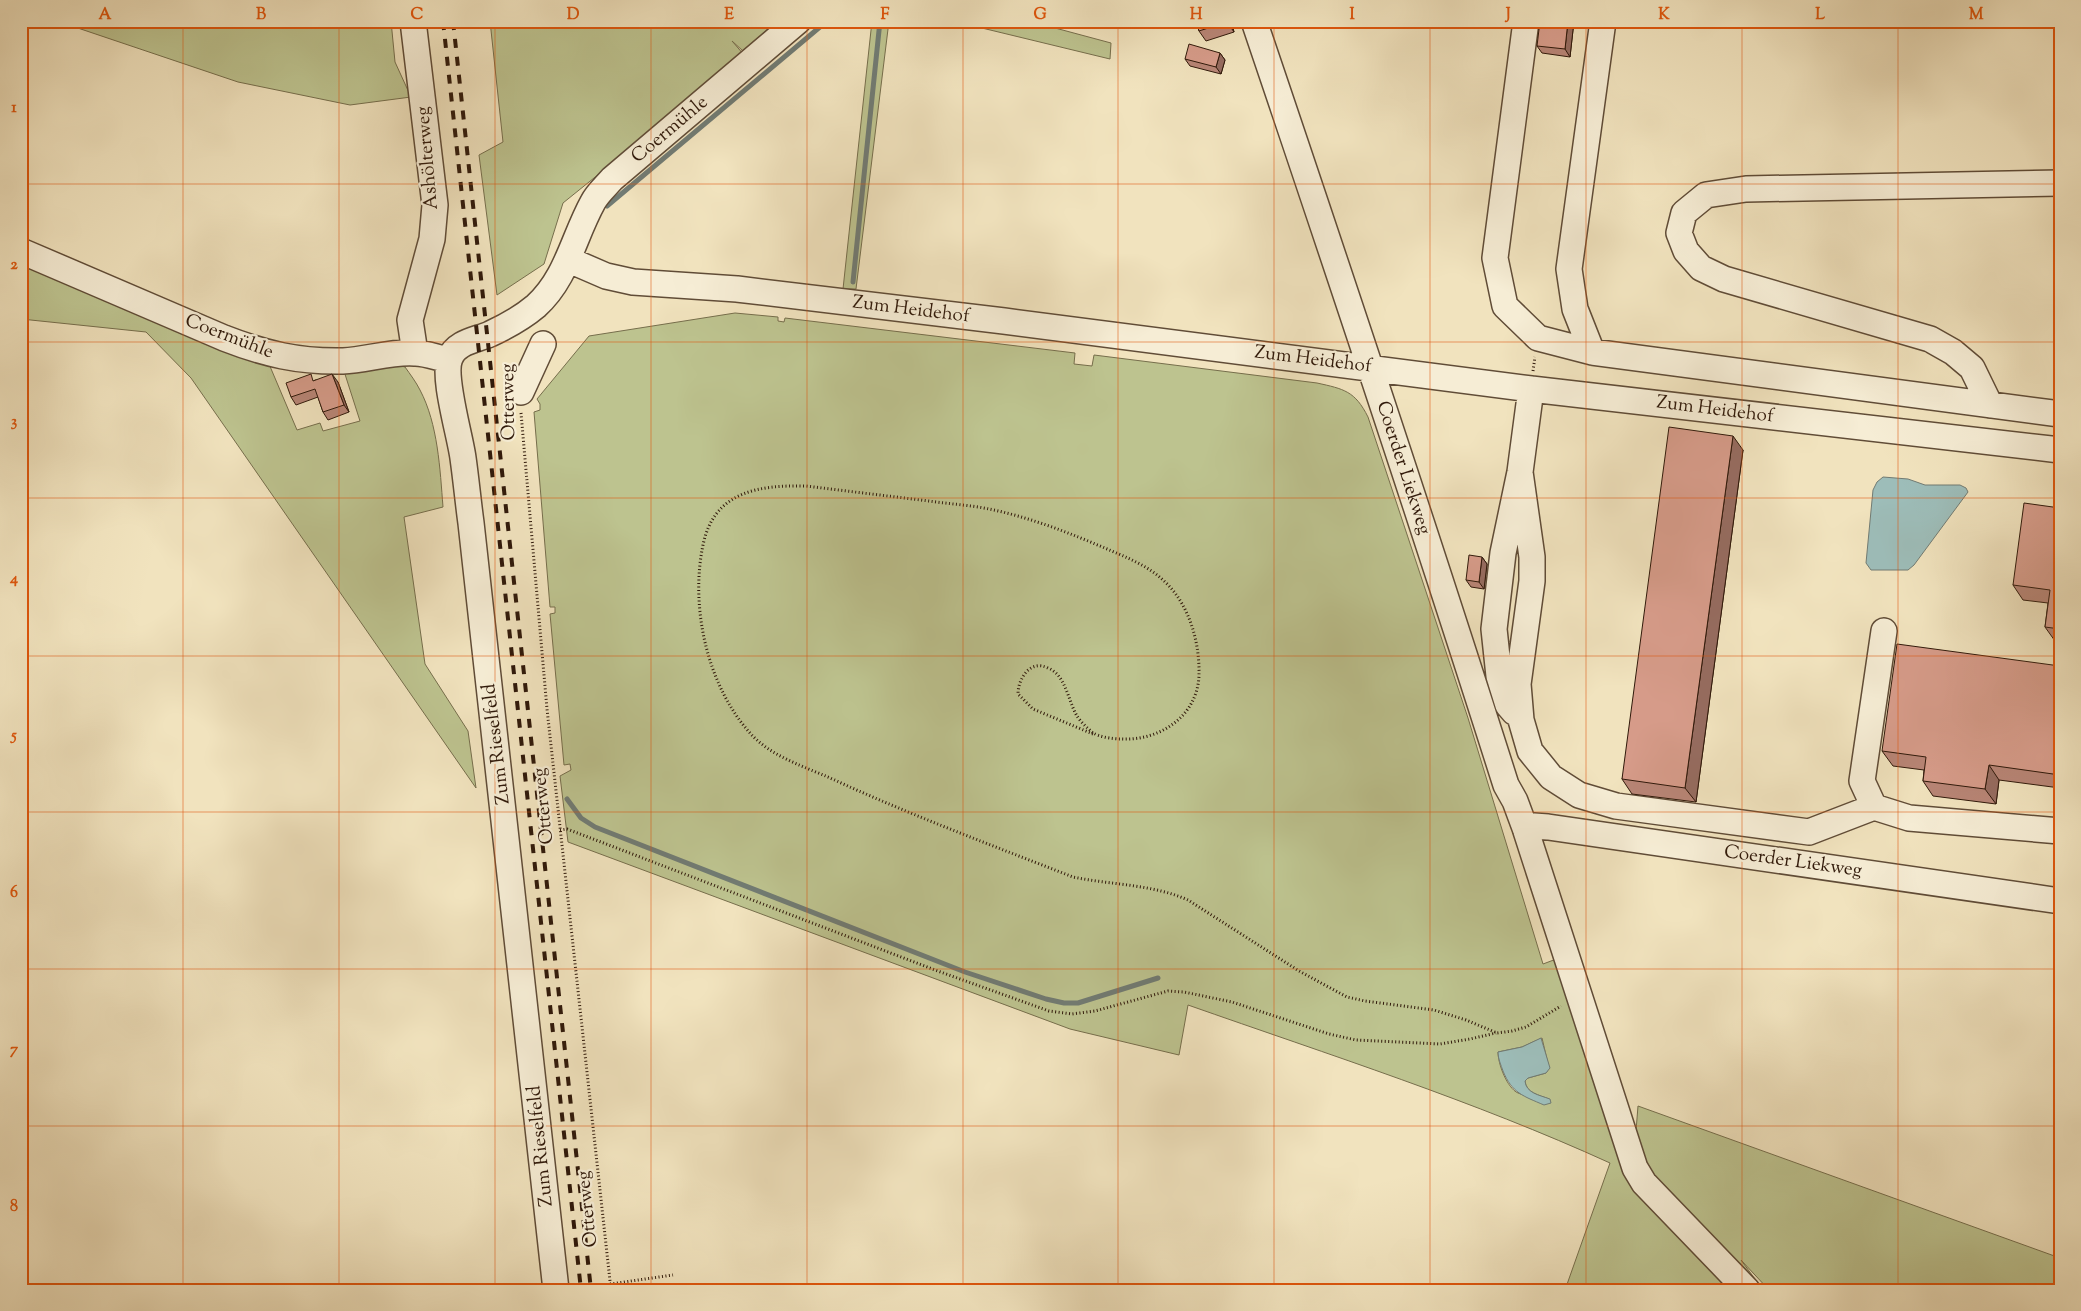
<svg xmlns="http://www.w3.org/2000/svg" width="2081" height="1311" viewBox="0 0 2081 1311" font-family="'Sorts Mill Goudy',serif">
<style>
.green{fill:#bdc38f;stroke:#766e4c;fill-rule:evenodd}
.water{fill:#9dbdb9;stroke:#717b73}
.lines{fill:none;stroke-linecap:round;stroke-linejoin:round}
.stream{stroke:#717b73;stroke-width:5}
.minor-casing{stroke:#604c37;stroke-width:28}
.path{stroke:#30190a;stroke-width:3;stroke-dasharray:1 2.5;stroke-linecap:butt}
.minor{stroke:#f6edd5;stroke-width:25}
.rail{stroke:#30190a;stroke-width:4;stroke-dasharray:9 9;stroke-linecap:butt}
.wall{fill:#b88576;stroke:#30190a}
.shaded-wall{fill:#966c60;stroke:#30190a}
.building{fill:#d69b89;stroke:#30190a}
.grid{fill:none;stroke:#df560c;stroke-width:1;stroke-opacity:0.55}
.labels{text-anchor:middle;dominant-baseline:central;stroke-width:4.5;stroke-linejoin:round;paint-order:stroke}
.street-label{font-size:19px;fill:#30190a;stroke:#f6edd5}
.neatline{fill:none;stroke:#df560c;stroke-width:2}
.grid-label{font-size:16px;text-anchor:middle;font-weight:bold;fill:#df560c}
</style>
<rect width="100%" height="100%" fill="#f1e3be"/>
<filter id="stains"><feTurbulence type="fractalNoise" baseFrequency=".004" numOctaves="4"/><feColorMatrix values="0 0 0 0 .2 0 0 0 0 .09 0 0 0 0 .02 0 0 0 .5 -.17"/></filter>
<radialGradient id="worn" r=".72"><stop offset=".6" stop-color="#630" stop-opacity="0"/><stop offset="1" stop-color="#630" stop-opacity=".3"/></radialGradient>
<path class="green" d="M57 21H391L395 62 411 97 350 105 238 82Z
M490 21H777L743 51 732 41 745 56 563 203 544 264 497 295 479 155 503 142Z
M872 21H889L856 289H843Z
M953 21H1029L1111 43 1110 59Z
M21 258 269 364 297 430 320 423 323 431 360 421 343 368 386 362 405 367C410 374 416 382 420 390 438 424 440 469 443 507L404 517 425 664 468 731 476 788 191 378 146 332 21 319Z
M735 313 778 317V321L784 322 785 318 1075 353 1074 364 1092 366 1094 355 1317 383C1344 389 1355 391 1368 417L1468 718 1543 964 1559 958 1628 1163 1636 1131 1638 1106 2060 1258V1290H1769L1741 1260 1763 1290H1565L1610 1163C1474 1101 1330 1055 1188 1005L1179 1055 1070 1029 568 842 560 776 571 770 570 764 564 765 550 614 555 613V607H550L534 412 540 410V404L537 399 589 336ZM1542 1038 1549 1068 1546 1073 1528 1078 1525 1081C1526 1093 1539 1095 1549 1099 1540 1097 1527 1097 1518 1093 1507 1088 1498 1064 1498 1052L1522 1047Z"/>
<path class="water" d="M1883 477 1908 479 1925 485H1960L1966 488 1968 492 1914 565 1908 570H1871L1866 563 1873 490 1877 482Z
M1541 1038 1550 1068 1546 1073 1528 1078 1525 1081C1526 1093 1539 1095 1550 1099L1551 1103 1544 1105C1523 1096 1512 1093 1503 1071 1501 1065 1498 1059 1498 1052L1522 1047Z"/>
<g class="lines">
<path class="stream" d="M607 206 827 21
M853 282 880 21
M567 799 581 818 595 827 965 972 1046 999 1064 1003H1078L1158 978"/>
<g class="minor-casing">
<path id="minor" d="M413 21 435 205 432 239 410 320 415 353
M1254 21C1340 275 1425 530 1506 785L1515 801 1525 828 1635 1168 1644 1183 1747 1290
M1526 21 1495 258 1505 306 1538 338 1592 352 2060 414
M21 251 224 338C265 354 299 362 343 361 366 360 393 351 415 353 426 353 438 358 449 360
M569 260 606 276 633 282 737 289 1004 321 1531 389 2060 450
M1592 352 1575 309 1569 269 1603 21
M521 392 543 344
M1990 405 1972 368 1953 352 1930 339 1724 279 1701 268 1686 251 1679 233 1684 213 1706 195 1746 189 2060 183
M1520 472 1532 557V581L1518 684 1521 720 1530 751 1551 777 1579 795 1616 806 1809 832 1874 807
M1884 631 1862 781 1874 807 1909 818 2060 831
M1514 712 1508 705 1499 676 1494 629 1503 553 1520 472 1531 389
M1525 828 1534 826 1548 827 2060 901
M556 1290C528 1034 501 778 471 523 468 501 466 479 463 458 460 435 442 376 450 358 456 342 476 340 490 334 505 327 523 317 536 306 567 278 573 238 593 202 597 194 605 187 612 179L798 21"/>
</g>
<path class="path" d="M1533 371 1535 357
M521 413 547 709 611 1290
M1093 734 1033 709 1018 694C1018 679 1030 659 1048 668 1066 675 1068 701 1077 716 1080 721 1087 728 1092 732 1098 737 1113 739 1121 739 1159 741 1197 717 1199 676 1200 642 1189 603 1163 580 1148 566 1126 557 1107 549 1070 533 1029 517 989 509 970 505 949 504 929 501 888 496 847 491 806 486 759 485 714 491 703 545 690 607 707 685 750 733 769 755 802 766 828 777 908 814 991 845 1073 877 1111 885 1152 884 1188 900L1299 971 1347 997 1365 1001 1434 1010 1466 1020 1497 1033 1512 1031 1526 1027 1561 1006
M560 830 567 829 935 970 1049 1011 1072 1014 1095 1011 1168 991 1184 992 1232 1002 1329 1034 1356 1040 1440 1044 1470 1039 1496 1033
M610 1284 673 1275"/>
<use href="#minor" class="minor"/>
<path class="rail" d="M443 21 581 1290
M453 21 591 1290"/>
</g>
<path class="wall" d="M1196 21H1231L1234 32 1206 41 1199 31Z
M1574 21 1570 57 1542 53 1537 46Z
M1220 53 1225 60 1221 74 1190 66 1185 59Z
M315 380 338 382 349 412 328 420 323 412 318 397 296 405 291 397Z
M1743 450 1696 802 1632 794 1622 779Z
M2060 508V642L2055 641 2045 627 2048 603 2023 600 2013 585Z
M1482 557 1487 564 1484 589 1471 587 1466 580Z
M2060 666V788L1999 780 1996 804 1933 796 1923 781 1924 770 1893 766 1882 751Z"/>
<path class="shaded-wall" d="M1227 21H1231L1234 32 1227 22Z
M1568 21H1574L1570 57 1565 49Z
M1220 53 1225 60 1221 74 1216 67Z
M332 374 338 382 349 412 344 405Z
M1733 436 1743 450 1696 802 1685 788Z
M1482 557 1487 564 1484 589 1479 582Z
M1989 765 1999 780 1996 804 1985 789Z"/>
<path class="building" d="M1196 21H1227V22L1199 31Z
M1540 21H1568L1565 49 1537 46Z
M1189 44 1220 53 1216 67 1185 59Z
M311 374 313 381 332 374 344 405 323 412 315 389 291 397 286 383Z
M1669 427 1733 436 1685 788 1622 779Z
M2024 503 2060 508V629L2045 627 2050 590 2013 585Z
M1469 555 1482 557 1479 582 1466 580Z
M1897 644 2060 666V775L1989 765 1985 789 1923 781 1926 757 1882 751Z"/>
<path class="grid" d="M183 21V1290M339 21V1290M495 21V1290M651 21V1290M807 21V1290M963 21V1290M1118 21V1290M1274 21V1290M1430 21V1290M1586 21V1290M1742 21V1290M1898 21V1290M21 184H2060M21 342H2060M21 498H2060M21 656H2060M21 812H2060M21 969H2060M21 1126H2060"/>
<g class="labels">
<g class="street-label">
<text transform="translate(670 130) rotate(-40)">Coermühle</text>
<text transform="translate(428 158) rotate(-95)">Ashölterweg</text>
<text transform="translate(911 310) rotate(7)">Zum Heidehof</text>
<text transform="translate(229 337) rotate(21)">Coermühle</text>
<text transform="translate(1313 360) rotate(7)">Zum Heidehof</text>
<text transform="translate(509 402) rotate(-91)">Otterweg</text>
<text transform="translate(1715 410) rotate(7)">Zum Heidehof</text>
<text transform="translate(1403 468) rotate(72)">Coerder Liekweg</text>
<text transform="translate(497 744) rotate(-97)">Zum Rieselfeld</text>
<text transform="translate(544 806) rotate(-96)">Otterweg</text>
<text transform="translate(1793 862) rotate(8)">Coerder Liekweg</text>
<text transform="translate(541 1146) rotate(-96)">Zum Rieselfeld</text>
<text transform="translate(588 1209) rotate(-96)">Otterweg</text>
</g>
</g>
<rect width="2081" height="1311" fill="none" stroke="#f1e3be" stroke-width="55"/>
<rect x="28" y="28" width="2026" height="1256" class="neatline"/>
<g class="grid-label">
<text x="105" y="19">A</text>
<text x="261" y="19">B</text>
<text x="417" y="19">C</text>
<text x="573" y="19">D</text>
<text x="729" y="19">E</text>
<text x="885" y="19">F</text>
<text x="1040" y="19">G</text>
<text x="1196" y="19">H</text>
<text x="1352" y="19">I</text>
<text x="1508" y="19">J</text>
<text x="1664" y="19">K</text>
<text x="1820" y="19">L</text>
<text x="1976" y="19">M</text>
<text x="14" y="112">1</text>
<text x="14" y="269">2</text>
<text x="14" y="426">3</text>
<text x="14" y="583">4</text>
<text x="14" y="740">5</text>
<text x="14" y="897">6</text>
<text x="14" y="1054">7</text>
<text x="14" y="1211">8</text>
</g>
<rect width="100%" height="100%" filter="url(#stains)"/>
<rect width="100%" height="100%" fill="url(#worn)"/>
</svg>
